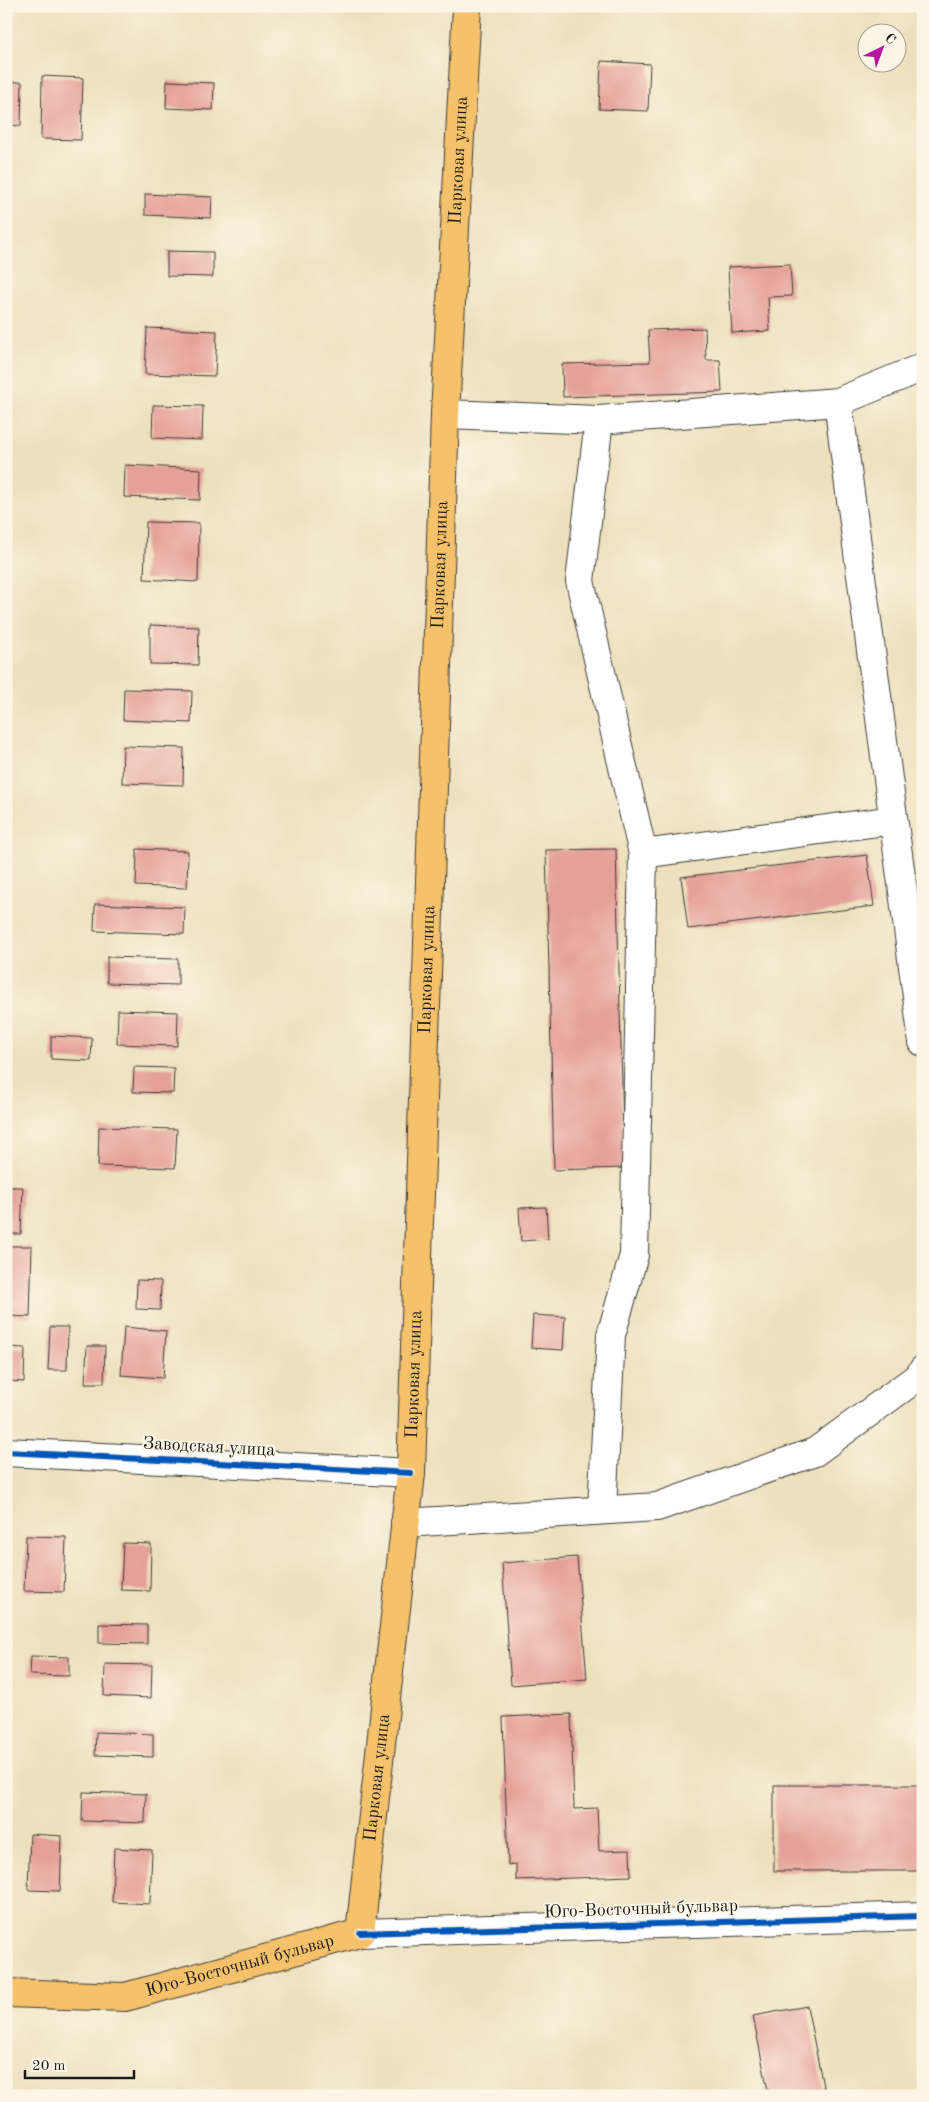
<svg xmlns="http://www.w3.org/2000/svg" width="929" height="2102" viewBox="0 0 929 2102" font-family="'Old Standard TT',serif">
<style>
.building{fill:#e5a09a}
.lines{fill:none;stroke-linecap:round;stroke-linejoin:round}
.minor-casing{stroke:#3b3934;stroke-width:30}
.major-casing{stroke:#3b3934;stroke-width:30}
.minor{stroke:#fff;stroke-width:28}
.major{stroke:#f5c16b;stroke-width:28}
.cycleway-casing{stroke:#fcf5e5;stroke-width:9}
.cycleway{stroke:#0057b8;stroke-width:6}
.labels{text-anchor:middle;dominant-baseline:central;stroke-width:4;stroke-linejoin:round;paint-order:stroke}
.street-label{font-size:18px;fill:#1c1c1c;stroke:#fcf5e5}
</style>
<rect width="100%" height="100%" fill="#fcf5e5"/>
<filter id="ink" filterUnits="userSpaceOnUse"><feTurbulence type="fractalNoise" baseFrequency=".02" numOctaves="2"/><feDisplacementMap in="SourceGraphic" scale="10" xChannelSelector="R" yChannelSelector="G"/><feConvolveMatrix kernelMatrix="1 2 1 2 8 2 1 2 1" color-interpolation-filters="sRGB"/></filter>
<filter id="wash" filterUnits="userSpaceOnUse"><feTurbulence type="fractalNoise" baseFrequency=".0096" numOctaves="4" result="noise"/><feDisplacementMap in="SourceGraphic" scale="20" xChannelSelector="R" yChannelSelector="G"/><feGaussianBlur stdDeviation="1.12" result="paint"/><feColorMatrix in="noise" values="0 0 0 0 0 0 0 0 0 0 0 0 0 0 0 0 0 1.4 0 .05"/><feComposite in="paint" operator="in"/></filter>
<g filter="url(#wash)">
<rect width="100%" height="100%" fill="#ece0bd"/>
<g id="blocks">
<path class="building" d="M601 61 650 64 648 111 599 109Z
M42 76 83 78 81 140 41 139Z
M167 81 214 83 213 110 166 108Z
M6 82H22L21 126 6 125Z
M145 194 212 197 211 218 145 215Z
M167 251 213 252V277L167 276Z
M790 264 792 296 768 297 770 331 732 333 728 267Z
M147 328 217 331 215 376 145 374Z
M705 328 706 360H720L722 392 563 397 562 364 650 362 648 330Z
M153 405 203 406 202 440 152 438Z
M125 465 201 469 200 500 124 497Z
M146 522 199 523 198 582 144 579Z
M150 625 199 627 198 665 150 664Z
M124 689 192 691 191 723 123 720Z
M123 746 184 748 183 785 122 783Z
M137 849 188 851 187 888 136 886Z
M616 849 624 1168 554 1170 546 850Z
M867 855 874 906 688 929 681 877Z
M95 904 185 907 184 934 94 931Z
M107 957 178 959V985L107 983Z
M118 1010 178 1012 177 1046 117 1044Z
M51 1036 92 1038 91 1061 51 1059Z
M134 1067 174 1068 173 1093 133 1092Z
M99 1127 177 1129 175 1168 98 1166Z
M6 1187H23L21 1234H6Z
M546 1207 548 1239 521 1241 519 1208Z
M6 1246H32L30 1317 6 1316Z
M137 1280 161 1281 160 1310 136 1309Z
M533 1315 565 1317 563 1350 531 1348Z
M50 1327H68L67 1370H48Z
M124 1327 166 1331 163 1378 121 1375Z
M87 1346H105L104 1383H85Z
M6 1347 25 1348 24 1382 6 1381Z
M26 1536 66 1537 64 1592 24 1591Z
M123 1543 151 1544 150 1591 121 1590Z
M577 1557 587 1679 511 1685 502 1563Z
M99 1624 147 1625V1644L99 1643Z
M31 1656 69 1657V1676L30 1675Z
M105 1664 152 1665 151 1698 104 1696Z
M571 1714 574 1809 597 1808 599 1851 630 1850 631 1876 516 1880V1864L508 1865 503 1717Z
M96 1732 153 1734V1757L95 1755Z
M774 1785H923V1871H774Z
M83 1792 146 1794 145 1823 82 1821Z
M30 1834 62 1836 60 1891 28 1890Z
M114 1848 152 1850 150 1904 112 1902Z
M807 2006 825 2096H769L753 2016Z"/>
</g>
</g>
<g filter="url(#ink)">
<use href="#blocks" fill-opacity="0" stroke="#3b3934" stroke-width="1"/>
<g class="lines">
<g class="minor-casing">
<path id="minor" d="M838 402 923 1042
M445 414 599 420 838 402 923 367
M599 420 580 581 643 854 634 1255 611 1335 602 1510
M643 854 893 820
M6 1452 411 1473
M405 1523 657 1507 815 1452 919 1376 923 1370
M360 1933 923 1916"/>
</g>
<g class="major-casing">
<g id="major">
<path id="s1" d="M6 1993 125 1997 360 1933 411 1473 445 414 467 6"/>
</g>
</g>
<use href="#minor" class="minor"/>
<use href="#major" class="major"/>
<g class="cycleway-casing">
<path id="cycleway" d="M6 1452 411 1473
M360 1933 923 1916"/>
</g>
<use href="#cycleway" class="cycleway"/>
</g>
</g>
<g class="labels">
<g class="street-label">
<text stroke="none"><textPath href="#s1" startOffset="2139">Парковая улица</textPath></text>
<text stroke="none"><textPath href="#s1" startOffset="1734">Парковая улица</textPath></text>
<text stroke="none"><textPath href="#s1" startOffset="1329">Парковая улица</textPath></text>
<text stroke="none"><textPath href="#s1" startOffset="924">Парковая улица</textPath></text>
<text transform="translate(209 1447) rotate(3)">Заводская улица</text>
<text stroke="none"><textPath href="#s1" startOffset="519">Парковая улица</textPath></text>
<text transform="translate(641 1909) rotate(-2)">Юго-Восточный бульвар</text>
<text stroke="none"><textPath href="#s1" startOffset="238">Юго-Восточный бульвар</textPath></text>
</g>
</g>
<rect width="929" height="2102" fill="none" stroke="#fcf5e5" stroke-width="25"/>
<g transform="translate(882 48) rotate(42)"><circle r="24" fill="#fcf5e5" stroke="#a29e95"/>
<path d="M0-4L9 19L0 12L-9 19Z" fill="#b5179e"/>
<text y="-8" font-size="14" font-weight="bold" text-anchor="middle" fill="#1c1c1c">С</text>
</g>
<path d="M25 2070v8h109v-8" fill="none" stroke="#1c1c1c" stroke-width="2.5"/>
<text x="32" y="2070" font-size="15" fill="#1c1c1c" stroke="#fcf5e5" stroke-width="4" paint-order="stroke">20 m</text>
</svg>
